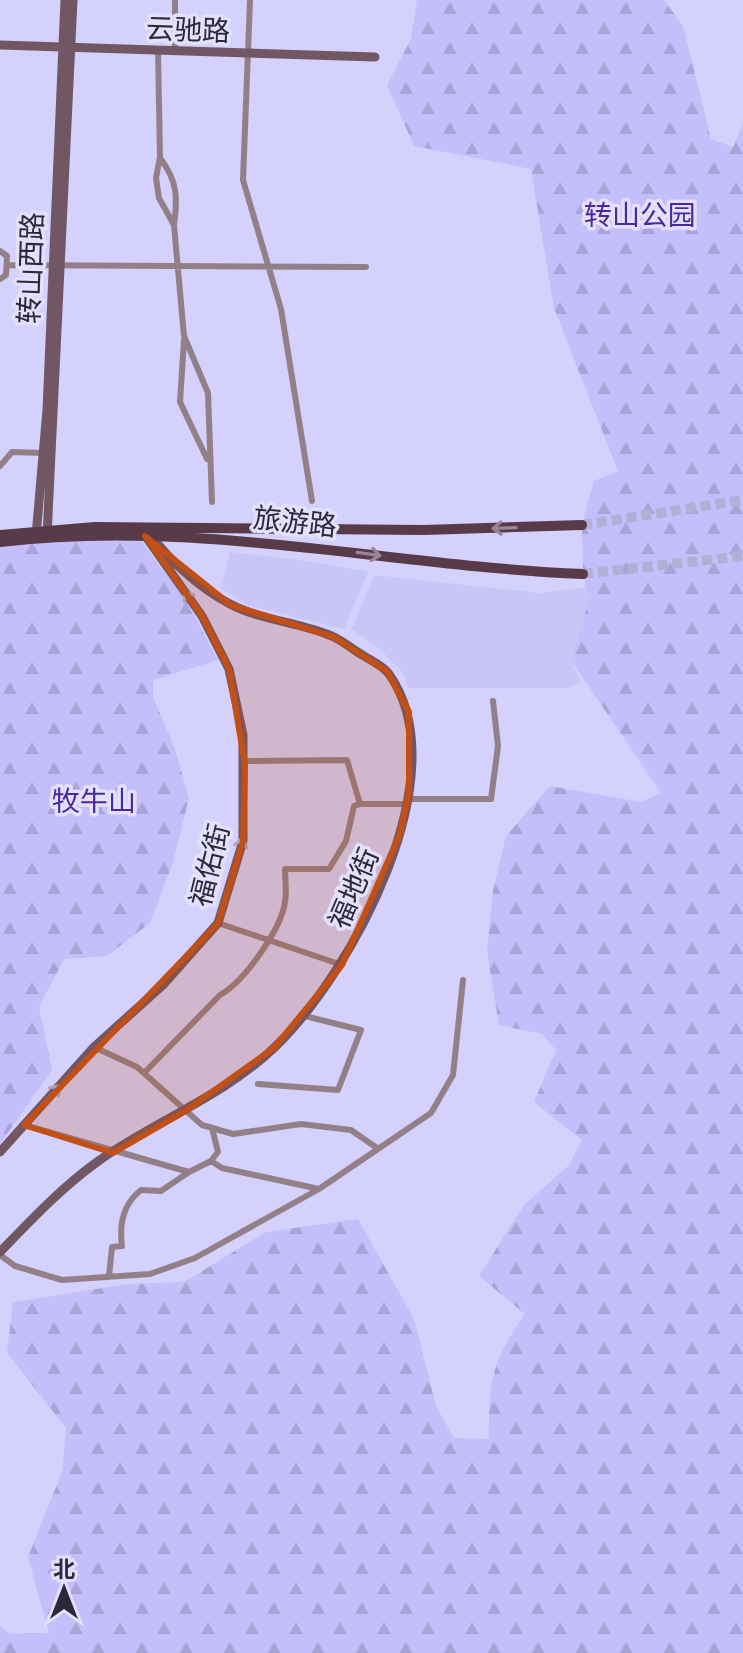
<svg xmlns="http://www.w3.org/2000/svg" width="743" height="1653" viewBox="0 0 743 1653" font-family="'Golos Text','Noto Sans SC',sans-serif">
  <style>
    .built { fill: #c9c5f6 }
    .forest { fill: url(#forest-firs) }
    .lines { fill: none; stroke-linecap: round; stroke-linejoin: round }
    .primary-tunnel { stroke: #b2afd5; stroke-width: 10; stroke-dasharray: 10 5; stroke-linecap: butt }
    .street { stroke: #937f88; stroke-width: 6 }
    .secondary { stroke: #715663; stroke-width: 9 }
    .primary { stroke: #593a49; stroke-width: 10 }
    .oneway { stroke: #978599 }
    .oneway2 { stroke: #afa2b6 }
    .marked { fill: #c24f15; fill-opacity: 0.2; stroke: #c24f15; stroke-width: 6; stroke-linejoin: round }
    .labels { text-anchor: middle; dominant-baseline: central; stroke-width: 7; stroke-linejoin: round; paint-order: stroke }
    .street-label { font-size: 28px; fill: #2b2939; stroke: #e2e0fa }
    .park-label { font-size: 28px; fill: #4b289f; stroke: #e2e0fa }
  </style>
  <defs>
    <pattern id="forest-firs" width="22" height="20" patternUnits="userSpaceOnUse" patternTransform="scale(2)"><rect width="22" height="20" fill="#c4befa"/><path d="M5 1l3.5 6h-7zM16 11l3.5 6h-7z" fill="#a9a3d7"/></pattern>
  </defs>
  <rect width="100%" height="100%" fill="#d4d1fc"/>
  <path class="built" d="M 230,552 L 316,562 L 368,572 L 344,629 L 247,605 L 221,588 Z
    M 374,575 L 540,593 L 586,587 L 589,600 L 571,660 L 580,681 L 569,688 L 408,688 L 403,673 L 381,650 L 352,629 Z"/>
  <path class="forest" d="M 417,0 L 664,0 L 683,26 L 711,139 L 733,147 L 743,123 L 743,1653 L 0,1653 L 0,1626 L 10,1634 L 49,1633 L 28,1557 L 62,1472 L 66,1428 L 7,1353 L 13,1302 L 128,1284 L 184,1282 L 266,1232 L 358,1219 L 414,1319 L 436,1406 L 454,1438 L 489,1439 C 489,1380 491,1363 525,1314 L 479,1276 L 524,1205 L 569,1165 L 582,1140 L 534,1102 L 556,1050 L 542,1034 L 499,1025 L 487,951 L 493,891 L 506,836 L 550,786 L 641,802 L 661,793 L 571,660 L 589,600 L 583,574 L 582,525 L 594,481 L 618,471 L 554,308 L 531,169 L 414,146 L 387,85 L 411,39 Z
    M 43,540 L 140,540 L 186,600 L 218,660 L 153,680 L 153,697 L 174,746 L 189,798 L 173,862 L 150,923 L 107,956 L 64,959 L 39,1007 L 52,1070 L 0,1144 L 0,546 Z"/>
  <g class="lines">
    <path class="primary-tunnel" d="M 582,525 L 743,500
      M 583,574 L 743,556"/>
    <path class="street" d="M 250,0 L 243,180 L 281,309 L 312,501
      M 158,50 L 160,157 L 156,178 L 159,198 L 174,225 L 184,336 L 208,393 L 212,502
      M 175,51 L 175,0
      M 160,158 C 177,180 178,197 174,225
      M 0,251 L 7,256 L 6,275 L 0,279
      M 7,265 L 366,267
      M 184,340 L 180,402 L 207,459
      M 0,466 L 12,452 L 43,453
      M 245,761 L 347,760 L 360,804 L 407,804
      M 408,799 L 491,799 L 498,746 L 493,701
      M 218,923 L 339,964
      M 94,1047 L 137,1067 L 202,1125 L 233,1134 L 301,1124 L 351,1130 L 377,1148
      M 144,1073 L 220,995 C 245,981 281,929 285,902 C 287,892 285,879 285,869 L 329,869 L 346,841 L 354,806 L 360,804
      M 258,1084 L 338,1090 L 361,1030 L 301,1015
      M 24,1125 L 189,1172 L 211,1161 L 222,1168 L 319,1189
      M 210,1162 L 218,1152 L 212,1128
      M 0,1255 L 15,1266 L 62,1280 L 150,1274 L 195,1258 L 319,1189 L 431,1113 L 453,1075 L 463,980
      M 109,1276 L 112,1247 L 122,1246 C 119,1224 123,1204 141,1190 L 161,1191 L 189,1172"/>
    <path class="secondary" d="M 0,45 L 375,57
      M 36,536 L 47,410 L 65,0
      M 47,536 L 73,0
      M 0,1152 L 94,1047 L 163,985 L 218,923 L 243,841 L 243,735 L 229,669 L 202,616 L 146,537
      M 0,1252 C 31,1220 61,1188 97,1162 C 154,1121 223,1097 275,1047 C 351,974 460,774 389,674 C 383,666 372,661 364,656 C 354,650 344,642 334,637 C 301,622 262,621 230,604 C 199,588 170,561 149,533"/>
    <path class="primary" d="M 0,535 L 95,527 L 424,530 L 582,525
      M 0,542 C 196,518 388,566 583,574"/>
  </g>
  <defs><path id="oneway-shaft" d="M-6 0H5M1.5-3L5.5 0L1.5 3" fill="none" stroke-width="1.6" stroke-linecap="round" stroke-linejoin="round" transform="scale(2)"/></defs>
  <g class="oneway">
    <use href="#oneway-shaft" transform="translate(504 528) rotate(178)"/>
    <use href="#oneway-shaft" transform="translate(369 554) rotate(8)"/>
  </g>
  <g class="oneway2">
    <use href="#oneway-shaft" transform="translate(191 601) rotate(-127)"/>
    <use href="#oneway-shaft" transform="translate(240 849) rotate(-76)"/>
    <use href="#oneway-shaft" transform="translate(52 1094) rotate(-48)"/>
  </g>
  <path class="marked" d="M 145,536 L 231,605 L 334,637 L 387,671 L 409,712 L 409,793 L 400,834 L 342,965 L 274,1048 L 184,1112 L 113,1153 L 24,1125 L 218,923 L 243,841 L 245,765 L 229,669 L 202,616 Z"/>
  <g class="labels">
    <g class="street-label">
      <text transform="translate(188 29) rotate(2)">云驰路</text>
      <text transform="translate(30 268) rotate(-88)">转山西路</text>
      <text transform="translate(295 521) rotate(6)">旅游路</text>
      <text transform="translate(209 865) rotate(-76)">福佑街</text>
      <text transform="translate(353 888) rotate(-67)">福地街</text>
    </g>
    <g class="park-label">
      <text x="640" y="214">转山公园</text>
      <text x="94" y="800">牧牛山</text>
    </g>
  </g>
  <g transform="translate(64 1589)" stroke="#e2e0fa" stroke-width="6" paint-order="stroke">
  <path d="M0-6L14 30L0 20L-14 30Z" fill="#2b2939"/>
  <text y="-12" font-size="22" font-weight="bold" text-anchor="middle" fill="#2b2939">北</text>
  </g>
</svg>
